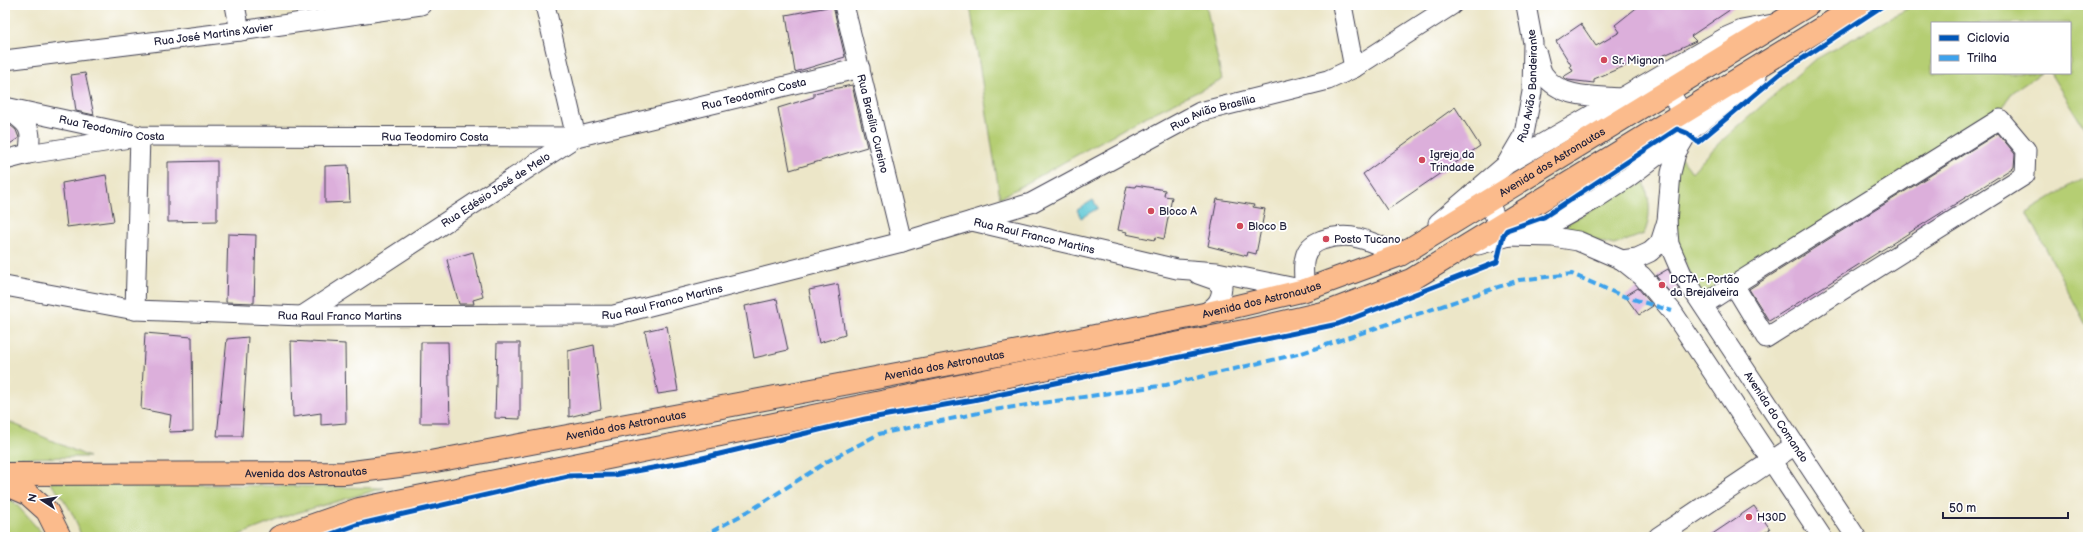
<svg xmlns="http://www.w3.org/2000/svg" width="2093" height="542" viewBox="0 0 2093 542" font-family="'Balsamiq Sans',sans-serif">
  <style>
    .green { fill: #b5ce73; stroke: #6c7857 }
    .water { fill: #5ac6d4; stroke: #3e7488 }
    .building { fill: #dcafdb }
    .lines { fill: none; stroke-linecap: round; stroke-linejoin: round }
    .minor-casing { stroke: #403f50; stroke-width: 21 }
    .major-casing { stroke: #403f50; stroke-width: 24 }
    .minor { stroke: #fff; stroke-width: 19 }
    .major { stroke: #fbbb8c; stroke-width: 22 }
    .quiet { stroke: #3ea2ec; stroke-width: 4; stroke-dasharray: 8 4; stroke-linecap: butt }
    .cycleway-casing { stroke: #fff; stroke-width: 8 }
    .cycleway { stroke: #0057b8; stroke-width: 5 }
    .poi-dot { fill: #d1495b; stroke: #fff; stroke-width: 1.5 }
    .labels { text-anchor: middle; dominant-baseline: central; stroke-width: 3.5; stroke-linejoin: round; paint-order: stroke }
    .street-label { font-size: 11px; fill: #22223b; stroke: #fff }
    .poi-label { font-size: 11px; fill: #22223b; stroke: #fff; text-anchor: start }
  </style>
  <rect width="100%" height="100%" fill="#fff"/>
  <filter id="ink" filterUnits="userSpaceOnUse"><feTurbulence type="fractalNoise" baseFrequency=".025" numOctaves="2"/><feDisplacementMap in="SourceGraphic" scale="8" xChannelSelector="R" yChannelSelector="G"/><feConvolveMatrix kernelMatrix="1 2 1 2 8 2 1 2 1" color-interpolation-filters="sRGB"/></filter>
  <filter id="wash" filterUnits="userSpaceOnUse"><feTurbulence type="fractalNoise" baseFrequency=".012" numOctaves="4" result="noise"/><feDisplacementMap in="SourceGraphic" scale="16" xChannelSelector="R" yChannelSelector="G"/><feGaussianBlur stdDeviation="0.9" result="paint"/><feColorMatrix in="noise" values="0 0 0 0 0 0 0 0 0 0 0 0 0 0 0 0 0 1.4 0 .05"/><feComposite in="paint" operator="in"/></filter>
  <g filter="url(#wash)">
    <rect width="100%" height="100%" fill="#ece6c8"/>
    <path class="green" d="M 970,5 L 1206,5 L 1222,80 L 1143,118 L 1000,198 Z
      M 1914,5 L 2088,5 L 2088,134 L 2050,73 L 2070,73 L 2070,23 L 1932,23 L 1932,73 L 2041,73 L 2013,92 L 1998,115 L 1703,302 L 1667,221 L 1679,155 L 1692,172 L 1718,144 L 1814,60 Z
      M 2088,175 L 2088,329 L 2027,212 Z
      M 1643,179 C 1650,199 1652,215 1644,234 L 1614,245 L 1555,231 Z
      M 5,420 L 89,457 L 5,458 Z
      M 49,482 L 384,488 L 293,514 L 234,537 L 81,537 C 76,515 64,498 49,482 Z
      M 5,496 L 14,502 L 42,533 L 42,537 L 5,537 Z"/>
    <path class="water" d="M 1093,200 L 1098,208 L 1081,218 L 1077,210 Z"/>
    <g id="blocks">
      <path class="building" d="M 1640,5 L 1737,5 L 1691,36 L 1696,41 L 1642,65 L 1639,60 L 1594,79 L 1594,83 L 1568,80 L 1563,77 L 1573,71 L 1570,66 L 1571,65 L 1556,41 L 1581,24 L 1596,46 L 1620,32 L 1615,25 Z
        M 833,6 L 845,57 L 795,72 L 786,15 Z
        M 85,73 L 94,115 L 76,111 L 71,75 Z
        M 852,85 L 867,147 L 790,170 L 778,108 L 814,97 L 814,93 Z
        M 1455,107 L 1480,146 L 1387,210 L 1363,174 Z
        M 5,121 L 16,130 L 19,138 L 5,147 Z
        M 1998,133 L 2015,154 L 2014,167 L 1769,321 L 1749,289 Z
        M 217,161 L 217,221 L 168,222 L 168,162 Z
        M 348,165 L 350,202 L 325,203 L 325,166 Z
        M 106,175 L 114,221 L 67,227 L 62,183 Z
        M 1136,185 L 1165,190 L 1164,196 L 1172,197 L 1164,239 L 1156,237 L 1155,240 L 1126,234 L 1127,232 L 1118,230 L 1127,186 L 1135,187 Z
        M 1217,199 L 1254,205 L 1253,207 L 1265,209 L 1256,254 L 1248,252 L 1247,256 L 1208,246 Z
        M 228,234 L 256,235 L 254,303 L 226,302 Z
        M 473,252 L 483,297 L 473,300 L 474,304 L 459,304 L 447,260 Z
        M 1668,269 L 1679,289 L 1671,294 L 1656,276 Z
        M 838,284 L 845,335 L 819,343 L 809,290 Z
        M 1638,288 L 1653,306 L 1639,315 L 1625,296 Z
        M 777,299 L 788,350 L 754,358 L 745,306 Z
        M 667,326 L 678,391 L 658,394 L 645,331 Z
        M 145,333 L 192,337 L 193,431 L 169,432 L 171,415 L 141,409 Z
        M 248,337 L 242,436 L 217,436 L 227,339 Z
        M 291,341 L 345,344 L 346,423 L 321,425 L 321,413 L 293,417 Z
        M 421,342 L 448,342 L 450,423 L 420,423 Z
        M 497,343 L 520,343 L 520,419 L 495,418 Z
        M 594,345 L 601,409 L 569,417 L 568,351 Z
        M 1754,506 L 1770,529 L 1758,537 L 1708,537 Z"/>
    </g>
  </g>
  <g filter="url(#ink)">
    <use href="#blocks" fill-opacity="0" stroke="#403f50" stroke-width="1"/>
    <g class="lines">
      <g class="minor-casing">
        <g id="minor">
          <path d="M 235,5 L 240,31"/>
          <path id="s1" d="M 844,5 L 902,242"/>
          <path d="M 1342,5 L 1354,68"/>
          <path d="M 1537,54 C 1539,60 1540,70 1544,75 C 1561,99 1596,96 1622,98"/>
          <path id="s2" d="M 5,60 L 240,31 L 421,5"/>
          <path d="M 1660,78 C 1672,93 1681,109 1686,128"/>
          <path id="s3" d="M 5,107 L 140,136 L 576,137 L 860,68"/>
          <path d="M 6,109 C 28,123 34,128 28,154"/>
          <path d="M 5,160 L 28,154 L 130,138"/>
          <path id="s4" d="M 1507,163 L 1524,134 L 1532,92 L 1533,43 L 1526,5"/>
          <path d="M 1483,188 L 1503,236 L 1553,237 L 1578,241 L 1622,260 L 1637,258 L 1650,252 L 1660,243 L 1667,221 L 1671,173 L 1676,153 L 1686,136"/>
          <path id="s5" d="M 972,221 L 1177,269 L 1217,272 L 1305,290 C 1304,279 1302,268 1305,257 C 1307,248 1314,243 1322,240 C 1353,230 1372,242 1400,255 L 1408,248"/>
          <path id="s6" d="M 1667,221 L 1669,244 L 1682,274 L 1856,537"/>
          <path d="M 1438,223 L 1507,164 L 1726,37 L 1742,30 L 1773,24"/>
          <path d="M 1478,245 L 1551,224 L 1594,200 L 1629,177 L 1687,133 L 1757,77"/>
          <path d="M 1622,260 L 1642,276 L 1672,311 L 1822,537"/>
          <path d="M 1198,274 L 1215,280 L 1222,287 C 1221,302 1216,306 1204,314"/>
          <path id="s7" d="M 5,286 L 135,310 L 302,316 L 614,315 L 902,242 L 1031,203 L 1200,112 L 1328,80 L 1354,68 L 1452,5"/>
          <path d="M 1703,305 L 1734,285 L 2000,119 L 2026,150 L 2025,175 L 1766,338 L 1734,285"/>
          <path d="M 135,310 L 140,136"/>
          <path id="s8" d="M 302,316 L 576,137 L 545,5"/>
          <path d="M 1658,537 L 1795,445"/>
        </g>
      </g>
      <g class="major-casing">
        <g id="major">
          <path id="s9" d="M 5,474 L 345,473 L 430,462 L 1040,347 L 1204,314 L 1305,290 L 1400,255 L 1808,5"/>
          <path d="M 5,484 L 28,494 L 47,511 L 60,537"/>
          <path d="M 279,537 L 359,509 L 1043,369 L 1249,330 L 1331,311 L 1411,280 L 1859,5"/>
        </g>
      </g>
      <use href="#minor" class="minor"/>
      <use href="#major" class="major"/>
      <path class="quiet" d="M 702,537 L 756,507 L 828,461 L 879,434 L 993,410 L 1166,385 L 1302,353 L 1519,280 L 1572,274 L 1620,295 L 1672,311"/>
      <g class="cycleway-casing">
        <path id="cycleway" d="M 323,537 L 356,525 L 568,476 L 614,475 L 686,462 L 865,419 L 973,400 L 1338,324 L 1497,262 L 1503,236 L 1507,230 L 1544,217 L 1677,129 L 1687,133 L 1698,142 L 1782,72 L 1884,5"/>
      </g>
      <use href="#cycleway" class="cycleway"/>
    </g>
  </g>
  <g class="poi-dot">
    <circle cx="1604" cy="60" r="4"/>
    <circle cx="1422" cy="160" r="4"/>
    <circle cx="1151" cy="211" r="4"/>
    <circle cx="1240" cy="226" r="4"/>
    <circle cx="1326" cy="239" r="4"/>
    <circle cx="1662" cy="285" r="4"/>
    <circle cx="1749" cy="517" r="4"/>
  </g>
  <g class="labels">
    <g class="street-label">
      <text stroke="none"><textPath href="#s2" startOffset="210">Rua José Martins Xavier</textPath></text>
      <text stroke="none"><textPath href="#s4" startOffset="82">Rua Avião Bandeirante</textPath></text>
      <text stroke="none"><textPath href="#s3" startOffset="757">Rua Teodomiro Costa</textPath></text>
      <text stroke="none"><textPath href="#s7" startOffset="1247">Rua Avião Brasília</textPath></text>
      <text stroke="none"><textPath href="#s1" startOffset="122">Rua Brasílio Cursino</textPath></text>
      <text stroke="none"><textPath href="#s3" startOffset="109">Rua Teodomiro Costa</textPath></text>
      <text stroke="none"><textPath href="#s3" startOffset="433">Rua Teodomiro Costa</textPath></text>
      <text stroke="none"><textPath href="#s9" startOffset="1597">Avenida dos Astronautas</textPath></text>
      <text stroke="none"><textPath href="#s8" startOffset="231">Rua Edésio José de Melo</textPath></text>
      <text stroke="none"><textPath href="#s5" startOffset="64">Rua Raul Franco Martins</textPath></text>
      <text stroke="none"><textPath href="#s9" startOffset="1273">Avenida dos Astronautas</textPath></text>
      <text stroke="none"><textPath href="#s7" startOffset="661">Rua Raul Franco Martins</textPath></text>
      <text stroke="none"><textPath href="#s7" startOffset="337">Rua Raul Franco Martins</textPath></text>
      <text stroke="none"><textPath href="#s9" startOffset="949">Avenida dos Astronautas</textPath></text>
      <text stroke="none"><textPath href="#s6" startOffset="227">Avenida do Comando</textPath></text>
      <text stroke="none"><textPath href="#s9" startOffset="625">Avenida dos Astronautas</textPath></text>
      <text stroke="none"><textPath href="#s9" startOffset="301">Avenida dos Astronautas</textPath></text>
    </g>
    <g class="poi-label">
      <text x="1612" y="60">Sr. Mignon</text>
      <text x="1430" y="154">Igreja da<tspan x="1430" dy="13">Trindade</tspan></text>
      <text x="1159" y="211">Bloco A</text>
      <text x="1248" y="226">Bloco B</text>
      <text x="1334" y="239">Posto Tucano</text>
      <text x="1670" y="279">DCTA - Portão<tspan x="1670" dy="13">da Brejalveira</tspan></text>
      <text x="1757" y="517">H30D</text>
    </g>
  </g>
  <rect width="2093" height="542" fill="none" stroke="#fff" stroke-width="20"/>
  <rect x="1931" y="22" width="140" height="52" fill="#ffffff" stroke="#a7a7b1"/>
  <rect x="1939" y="35" width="20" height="6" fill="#0057b8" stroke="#a7a7b1"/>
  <text x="1967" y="42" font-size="12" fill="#22223b">Ciclovia</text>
  <rect x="1939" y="55" width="20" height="6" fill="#3ea2ec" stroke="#a7a7b1"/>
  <text x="1967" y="62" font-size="12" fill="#22223b">Trilha</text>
  <g transform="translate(42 500) rotate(282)" stroke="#ffffff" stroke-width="3" paint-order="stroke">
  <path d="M0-3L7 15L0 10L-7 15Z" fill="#22223b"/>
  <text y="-6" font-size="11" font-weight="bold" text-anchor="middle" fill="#22223b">N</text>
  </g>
  <path d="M1943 512v6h125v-6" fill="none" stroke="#22223b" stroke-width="2"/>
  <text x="1949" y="512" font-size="12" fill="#22223b" stroke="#ffffff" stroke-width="3" paint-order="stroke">50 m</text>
</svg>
